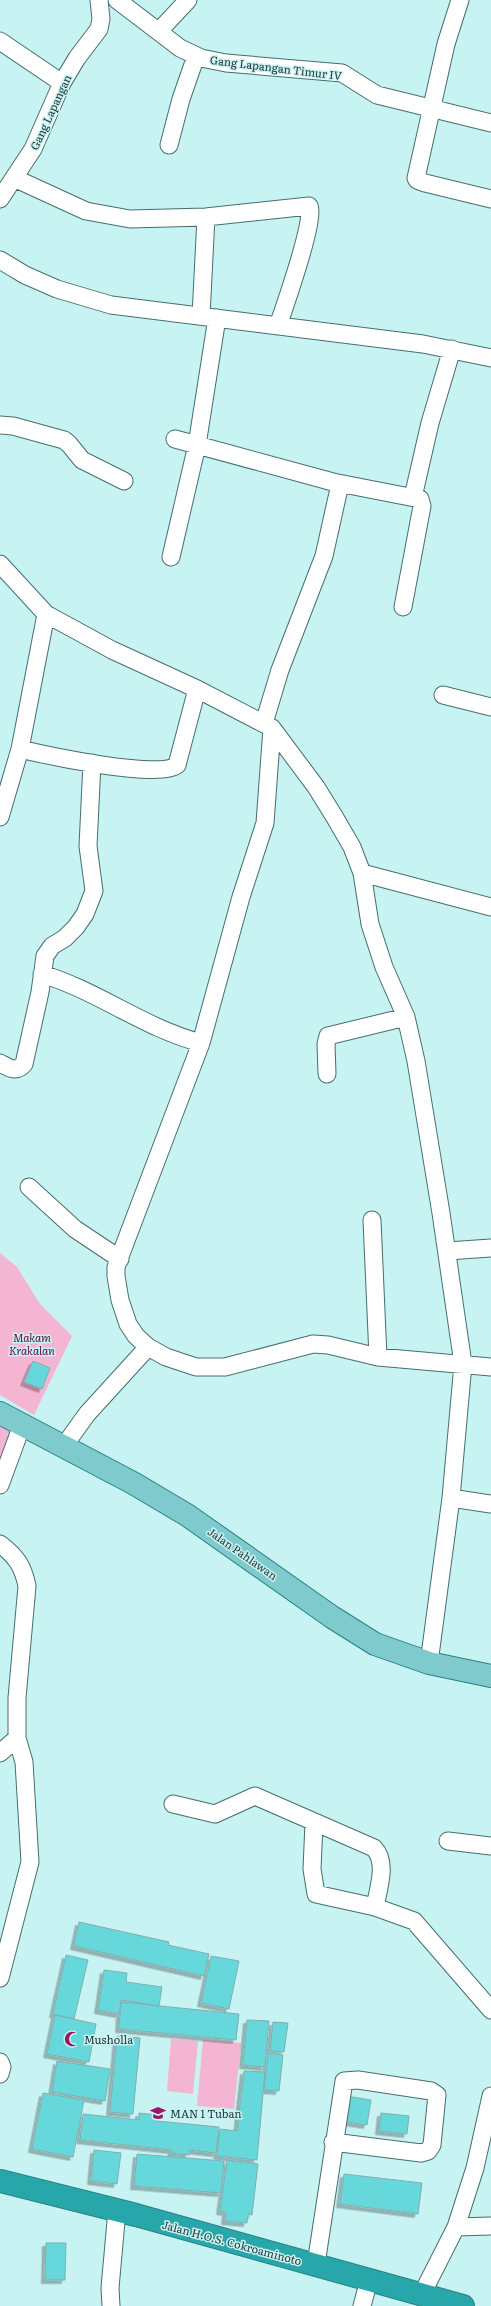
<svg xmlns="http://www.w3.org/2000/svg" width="491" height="2306" viewBox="0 0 491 2306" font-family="Literata,serif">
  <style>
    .green { fill: #f4b5d2 }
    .building { fill: #66d8db; stroke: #83adae; filter: url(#shadow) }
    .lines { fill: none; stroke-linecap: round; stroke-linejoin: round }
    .minor-casing { stroke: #466e6f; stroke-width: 19 }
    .major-casing { stroke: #288083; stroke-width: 24 }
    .highway-casing { stroke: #288083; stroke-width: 24 }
    .minor { stroke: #fff; stroke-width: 17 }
    .major { stroke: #7ecacd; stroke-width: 22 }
    .highway { stroke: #28a7ab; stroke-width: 22 }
    .labels { text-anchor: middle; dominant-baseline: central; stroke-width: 3; stroke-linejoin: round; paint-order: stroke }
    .street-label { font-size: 11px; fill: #273839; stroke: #c7f3f3 }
    .park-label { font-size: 11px; font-style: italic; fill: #630741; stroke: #c7f3f3 }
    .poi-label { font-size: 11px; fill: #273839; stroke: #c7f3f3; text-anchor: start }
  </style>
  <defs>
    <filter id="shadow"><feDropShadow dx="-3.5" dy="3.5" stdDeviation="0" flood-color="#0004"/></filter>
  </defs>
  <rect width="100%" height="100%" fill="#c7f3f3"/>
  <path class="green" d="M 0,1253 L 17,1267 L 40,1304 L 72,1336 L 34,1415 L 0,1395 Z
    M 0,1425 L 11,1430 L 0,1460 Z
    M 171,2039 L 198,2041 L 193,2094 L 167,2091 Z
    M 203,2040 L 241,2043 L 234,2109 L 197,2106 Z"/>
  <path class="building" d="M 33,1361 L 50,1368 L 42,1389 L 24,1382 Z
    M 79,1922 L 169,1942 L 168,1945 L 209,1954 L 204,1976 L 74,1946 Z
    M 66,1955 L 88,1960 L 74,2019 L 53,2014 Z
    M 211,1956 L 239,1961 L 229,2009 L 201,2003 Z
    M 104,1970 L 127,1973 L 126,1982 L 162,1987 L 159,2006 L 121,2000 L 119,2014 L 98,2010 Z
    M 121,2002 L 239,2014 L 236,2040 L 119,2029 Z
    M 55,2015 L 96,2024 L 89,2062 L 47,2054 Z
    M 247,2020 L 269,2021 L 265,2067 L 243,2065 Z
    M 273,2022 L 288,2023 L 284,2052 L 270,2051 Z
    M 117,2036 L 140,2038 L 133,2114 L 110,2112 Z
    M 268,2053 L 283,2055 L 279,2091 L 264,2090 Z
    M 57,2061 L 110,2069 L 105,2101 L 52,2092 Z
    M 244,2071 L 265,2072 L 257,2160 L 217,2156 L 220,2129 L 237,2131 Z
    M 43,2093 L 84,2100 L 73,2157 L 32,2149 Z
    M 346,2096 L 371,2100 L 367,2125 L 342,2121 Z
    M 139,2113 L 158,2115 L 157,2121 L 219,2127 L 216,2153 L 189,2150 L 189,2155 L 171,2153 L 172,2150 L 80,2140 L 83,2114 L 139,2120 Z
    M 381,2113 L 409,2116 L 407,2134 L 379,2131 Z
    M 94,2150 L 121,2153 L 117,2184 L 91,2181 Z
    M 137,2154 L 224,2161 L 221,2193 L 134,2186 Z
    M 227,2160 L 258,2164 L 252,2215 L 248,2214 L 247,2223 L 225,2221 L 226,2212 L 220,2211 Z
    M 344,2174 L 422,2183 L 418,2214 L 340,2204 Z
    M 46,2243 L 66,2243 L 65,2280 L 45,2280 Z"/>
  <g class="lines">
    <g class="minor-casing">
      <path id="minor" d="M 117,0 L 180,48 L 201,58 L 226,63 L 342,73 L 377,95 L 491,123
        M 460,0 L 446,44 L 416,178 L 417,180 L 425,183 L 491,199
        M 159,31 L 188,0
        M 0,41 L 62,83
        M 169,145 L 181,99 L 196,56
        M 14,178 L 86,211 L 130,219 L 206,217 L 309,206 C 316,218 284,308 278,326
        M 0,199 L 33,149 L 62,83 L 77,58 L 99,29 L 101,19 L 99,0
        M 0,260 L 25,275 L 57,289 L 111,305 L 423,344 L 491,358
        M 201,316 L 206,217
        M 0,425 L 13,426 L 64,440 L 69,444 L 82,460 L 124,481
        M 175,439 L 333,482 L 420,499 L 422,506 L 403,607
        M 413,497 L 430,423 L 452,349
        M 171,557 L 197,445 L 217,318
        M 0,564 L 46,614 L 112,650 L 197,689 L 272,728 L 265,823 L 241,897 L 201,1043 L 116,1267 L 116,1276 L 120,1300 L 128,1324 L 136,1336 L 148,1347 L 166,1357 L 196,1367 L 225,1367 L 313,1344 L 328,1345 L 378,1357 L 491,1367
        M 443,695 L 491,707
        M 264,723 L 280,670 L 324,556 L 340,484
        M 272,728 L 316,787 L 334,816 L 352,847 L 362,873 L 370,924 L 384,967 L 406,1017 L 416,1061 L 441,1213 L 463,1364 L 451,1498 L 429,1663
        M 20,749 C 45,755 160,780 177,765 L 197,689
        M 0,817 L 20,749 L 46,614
        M 362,873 L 491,907
        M 42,974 C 98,991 144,1028 201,1043
        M 0,1063 C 9,1068 16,1073 24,1064 L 40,992 L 45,956 L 52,946 L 65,938 L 76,927 L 85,914 L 94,891 L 88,846 L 92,763
        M 327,1074 L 326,1044 L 328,1036 L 406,1017
        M 29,1187 L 75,1229 L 120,1259
        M 372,1220 L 378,1357
        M 447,1251 L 491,1248
        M 64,1446 L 87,1414 L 148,1347
        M 0,1485 L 22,1425
        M 451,1498 L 491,1504
        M 0,1544 C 16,1556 23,1566 27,1586 L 17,1698 L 17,1738 L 0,1753
        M 173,1804 L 215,1814 L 255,1796 L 374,1848 C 388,1863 378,1889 375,1907 L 414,1921 L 491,2010
        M 314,1823 L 312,1869 L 316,1894 L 375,1907
        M 448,1841 L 491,1846
        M 0,1978 L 30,1862 L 24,1762 L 17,1738
        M 0,2062 L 2,2067 L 0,2074
        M 456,2227 L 491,2226
        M 316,2264 L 344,2081 L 358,2080 L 431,2091 L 437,2095 L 432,2145 L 428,2151 L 421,2153 L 333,2142
        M 422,2294 L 456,2227 L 475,2168 L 491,2096
        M 111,2306 L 110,2288 L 117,2210
        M 362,2306 L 369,2280"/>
    </g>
    <g class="major-casing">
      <path id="major" d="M 0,1413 L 133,1483 L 187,1515 L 332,1617 L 375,1644 L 429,1663 L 491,1676"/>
    </g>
    <g class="highway-casing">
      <path id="highway" d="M 0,2181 L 136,2215 L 463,2306"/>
    </g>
    <use href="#minor" class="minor"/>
    <use href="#major" class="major"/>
    <use href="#highway" class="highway"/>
  </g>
  <defs>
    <g id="mosque-bare" transform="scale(1.2)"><path d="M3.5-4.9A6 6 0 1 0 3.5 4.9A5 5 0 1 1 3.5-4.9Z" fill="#9b1669" stroke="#c7f3f3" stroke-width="2.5" paint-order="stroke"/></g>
    <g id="school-bare" transform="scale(1.2)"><path d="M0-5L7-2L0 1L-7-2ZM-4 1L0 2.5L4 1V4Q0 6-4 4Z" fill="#9b1669" stroke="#c7f3f3" stroke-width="2.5" paint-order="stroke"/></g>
  </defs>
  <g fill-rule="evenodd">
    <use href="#mosque-bare" x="72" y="2039"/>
    <use href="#school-bare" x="158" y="2113"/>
  </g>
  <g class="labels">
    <g class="street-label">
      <text transform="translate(276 67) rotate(7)">Gang Lapangan Timur IV</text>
      <text transform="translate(50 112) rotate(-65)">Gang Lapangan</text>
      <text transform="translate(243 1553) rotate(35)">Jalan Pahlawan</text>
      <text transform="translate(232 2242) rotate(15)">Jalan H.O.S. Cokroaminoto</text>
    </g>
    <g class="park-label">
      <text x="32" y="1337">Makam<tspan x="32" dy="13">Krakalan</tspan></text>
    </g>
    <g class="poi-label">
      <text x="84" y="2039">Musholla</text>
      <text x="170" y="2113">MAN 1 Tuban</text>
    </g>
  </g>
</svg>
